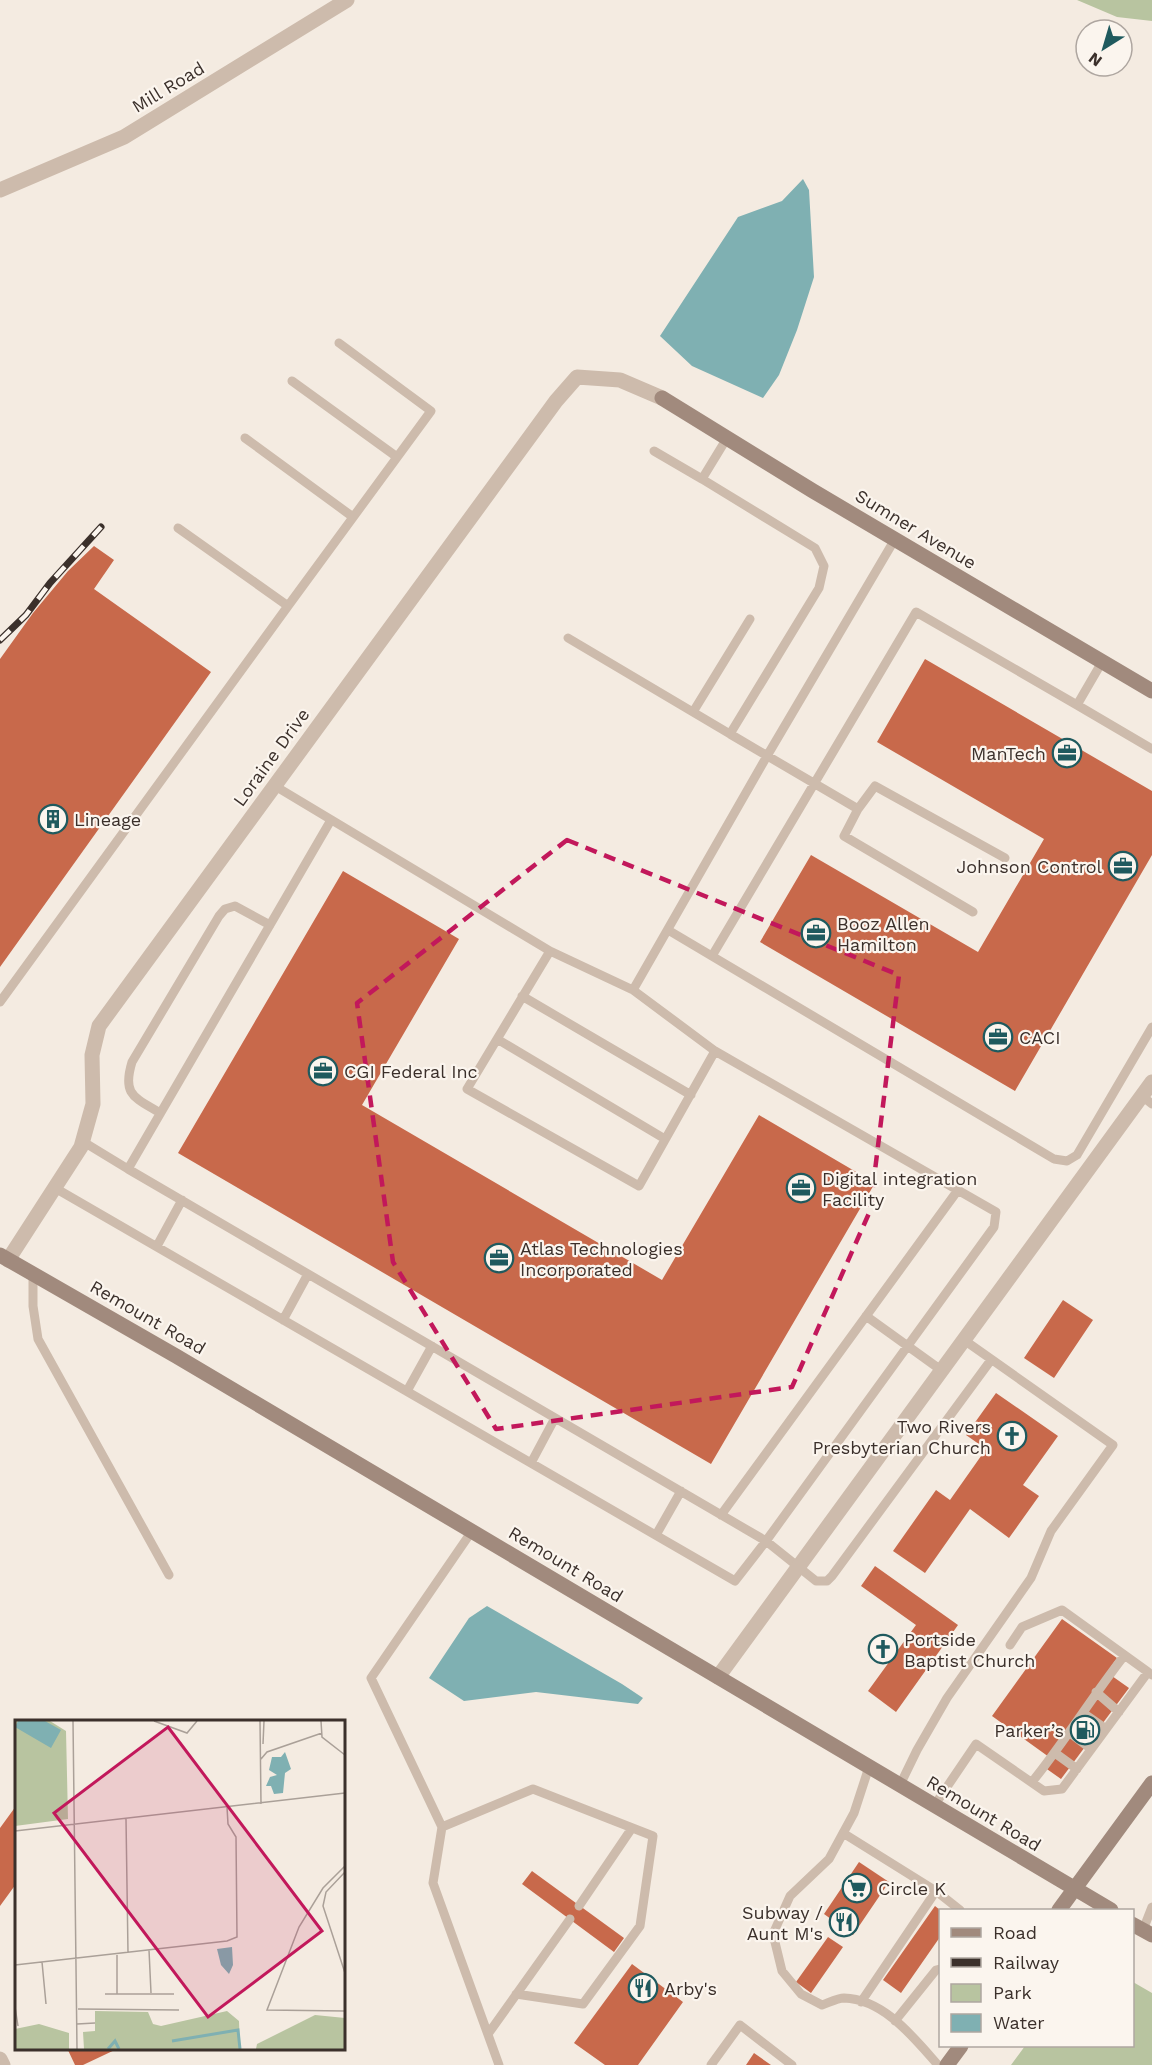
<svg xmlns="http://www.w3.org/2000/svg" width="1152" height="2065" viewBox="0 0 1152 2065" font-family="'Work Sans',sans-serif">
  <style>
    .green { fill: #b8c4a0 }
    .water { fill: #7fb0b2 }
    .building { fill: #c8694b }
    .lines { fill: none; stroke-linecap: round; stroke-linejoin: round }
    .lane { stroke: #cdbbac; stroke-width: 9 }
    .street { stroke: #cdbbac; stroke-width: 15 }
    .secondary { stroke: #a18a7d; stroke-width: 15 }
    .rail-casing { stroke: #3b302b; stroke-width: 7 }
    .rail { stroke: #fbf5ee; stroke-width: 4.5; stroke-dasharray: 14; stroke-linecap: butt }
    .marked { fill: none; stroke: #c2185b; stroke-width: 4.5; stroke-dasharray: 12 8; stroke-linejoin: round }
    .labels { text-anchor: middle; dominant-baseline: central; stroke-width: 4.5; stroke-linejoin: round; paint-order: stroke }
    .street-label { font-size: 18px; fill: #3b302b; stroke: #fbf5ee }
    .poi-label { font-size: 18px; fill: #3b302b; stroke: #fbf5ee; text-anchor: start }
    .inset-river { fill: none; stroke: #7fb0b2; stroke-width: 3 }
    .inset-road { fill: none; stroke: #aaa098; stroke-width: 1.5 }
    .view { fill: #c2185b; fill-opacity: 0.15; stroke: #c2185b; stroke-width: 3 }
    .inset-edge { fill: none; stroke: #3b302b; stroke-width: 3 }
  </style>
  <rect width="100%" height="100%" fill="#f4ebe1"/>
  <path class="green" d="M 1077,0 L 1152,0 L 1152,21 L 1117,17 Z
    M 1133,1982 L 1152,1993 L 1152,2065 L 1011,2065 L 1025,2046 L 1132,2046 Z"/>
  <path class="water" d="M 803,179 L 809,190 L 814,277 L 797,330 L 779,375 L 763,398 L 692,366 L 660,336 L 738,217 L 782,201 Z
    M 487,1606 L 622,1684 L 643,1698 L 638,1704 L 536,1692 L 464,1701 L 429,1678 L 469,1618 Z"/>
  <path class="building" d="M 94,546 L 114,560 L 94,589 L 211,672 L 0,967 L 0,659 L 33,613 L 68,571 Z
    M 925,659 L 1152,791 L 1152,855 L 1015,1091 L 760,942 L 811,855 L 978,952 L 1044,839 L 877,742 Z
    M 343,871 L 459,939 L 362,1105 L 662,1280 L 759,1115 L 875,1183 L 711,1464 L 178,1153 Z
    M 1063,1300 L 1093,1320 L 1054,1378 L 1024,1358 Z
    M 996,1393 L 1058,1436 L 1023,1485 L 1039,1496 L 1009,1538 L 970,1509 L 925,1573 L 893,1551 L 936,1490 L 950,1500 L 986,1449 L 966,1435 Z
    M 875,1566 L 958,1625 L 896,1712 L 868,1691 L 916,1625 L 861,1586 Z
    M 1062,1619 L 1117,1658 L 1049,1757 L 992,1716 Z
    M 1112,1676 L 1129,1688 L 1061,1779 L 1044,1767 Z
    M 16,1806 L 16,1884 L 0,1906 L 0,1828 Z
    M 859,1862 L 889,1882 L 853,1935 L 824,1914 Z
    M 532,1871 L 624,1938 L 614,1952 L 522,1884 Z
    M 935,1906 L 940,1910 L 940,1937 L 901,1993 L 883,1980 Z
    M 828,1937 L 843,1947 L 811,1993 L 796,1982 Z
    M 632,1964 L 683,2002 L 638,2065 L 605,2065 L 574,2043 Z
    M 67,2048 L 119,2048 L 83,2065 L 75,2065 Z
    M 754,2053 L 771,2065 L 746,2065 Z"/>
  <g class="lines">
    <path class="lane" d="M 292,381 L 397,457
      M 245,438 L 353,517
      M 654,451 L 702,479 L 727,438
      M 702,479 L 815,548 L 824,566 L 819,588 L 730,734 L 858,809 L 844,836 L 973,912
      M 288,606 L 431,411 L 339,343
      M 568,638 L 730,734
      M 1102,662 L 1077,705 L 1152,749
      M 693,712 L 750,619
      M 275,786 L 550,951
      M 858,809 L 875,786 L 1005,858
      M 668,930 L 1054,1159 L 1067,1161 L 1077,1155 L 1152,1027
      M 712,956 L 916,612 L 1077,705
      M 633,990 L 715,1051 L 639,1186 L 467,1089 L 550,951 L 633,990 L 767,756 L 895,539
      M 522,996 L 691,1095
      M 0,1002 L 288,606 L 178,528
      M 497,1039 L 665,1139
      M 1142,1096 L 1152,1104
      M 160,1113 C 134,1097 122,1095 132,1062 L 219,916 L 225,909 L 235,906 L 270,925
      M 82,1141 L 128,1169 L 331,820
      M 128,1169 L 766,1541 L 816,1581 L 827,1581 L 832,1576 L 991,1360
      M 55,1188 L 735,1581 L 766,1541 L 994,1227 L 996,1212 L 715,1051
      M 157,1246 L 182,1200
      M 33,1274 L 33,1306 L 38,1339 L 169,1575
      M 866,1316 L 941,1370
      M 283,1320 L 308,1274
      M 407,1391 L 432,1346
      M 531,1463 L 555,1418
      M 721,1515 L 958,1190
      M 472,1531 L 371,1678 L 442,1827 L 433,1883 L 499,2065
      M 656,1535 L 681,1491
      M 1010,1645 L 1022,1627 L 1062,1610 L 1148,1672
      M 1096,1692 L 1119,1712
      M 1083,1713 L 1106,1729
      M 1070,1733 L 1091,1749
      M 1055,1753 L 1077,1769
      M 869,1767 L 854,1813 L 829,1859 L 790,1896 L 773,1934 L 782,1971 L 801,1994 L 822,2005 C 828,2003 838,1998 844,1998 C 884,1999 914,2038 938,2065
      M 1032,1782 C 1065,1741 1092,1697 1124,1656
      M 900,1785 L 917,1750 L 947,1698 L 1031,1578 L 1051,1531 L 1113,1445 L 964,1340
      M 934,1806 L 976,1744 L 1044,1791 L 1062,1789 L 1148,1672 L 1152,1675
      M 442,1827 L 533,1789 L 653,1836 L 640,1926 L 583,2004 L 516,1994
      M 843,1833 L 936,1891 L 861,2002
      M 936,1891 L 960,1910
      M 579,1906 L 632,1828
      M 1143,1930 L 1152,1907
      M 895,2021 L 936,1970 L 940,1969
      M 488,2034 L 570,1919
      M 711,2065 L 740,2025 L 792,2065"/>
    <path class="street" d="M 0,190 L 124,137 L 347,0
      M 8,1260 L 81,1147 L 93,1104 L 92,1055 L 99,1026 L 556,401 L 577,377 L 620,380 L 662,398
      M 718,1677 L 1152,1082
      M 0,2059 L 3,2065"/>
    <path class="secondary" d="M 662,398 L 813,491 L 1152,691
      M 0,1255 L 176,1356 L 1111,1910
      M 1059,1910 L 1152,1783
      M 1132,1924 L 1152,1935
      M 947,2065 L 961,2046"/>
    <g class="rail-casing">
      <path id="rail" d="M 0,640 L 26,615 L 50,583 L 101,527"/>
    </g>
    <use href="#rail" class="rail"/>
  </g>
  <path class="marked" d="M 567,840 L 899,975 L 870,1211 L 792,1387 L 496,1429 L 393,1262 L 357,1003 Z"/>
  <defs>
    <g id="office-ring" transform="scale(1.5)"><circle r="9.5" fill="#fbf5ee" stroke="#1f5a5e" stroke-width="1.5"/><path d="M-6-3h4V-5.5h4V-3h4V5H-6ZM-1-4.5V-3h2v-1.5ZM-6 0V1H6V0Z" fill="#1f5a5e"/></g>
    <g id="building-ring" transform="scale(1.5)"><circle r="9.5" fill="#fbf5ee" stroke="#1f5a5e" stroke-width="1.5"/><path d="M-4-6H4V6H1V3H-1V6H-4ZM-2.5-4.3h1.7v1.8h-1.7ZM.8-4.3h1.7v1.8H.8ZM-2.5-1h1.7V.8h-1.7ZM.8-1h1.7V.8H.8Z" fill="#1f5a5e"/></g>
    <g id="church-ring" transform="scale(1.5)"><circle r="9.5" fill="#fbf5ee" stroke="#1f5a5e" stroke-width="1.5"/><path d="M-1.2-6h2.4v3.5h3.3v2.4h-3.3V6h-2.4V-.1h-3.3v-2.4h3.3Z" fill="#1f5a5e"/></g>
    <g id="fuel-ring" transform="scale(1.5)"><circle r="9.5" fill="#fbf5ee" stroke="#1f5a5e" stroke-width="1.5"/><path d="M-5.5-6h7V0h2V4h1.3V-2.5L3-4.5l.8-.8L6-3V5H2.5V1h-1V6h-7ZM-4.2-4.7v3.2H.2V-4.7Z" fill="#1f5a5e"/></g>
    <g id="supermarket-ring" transform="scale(1.5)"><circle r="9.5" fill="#fbf5ee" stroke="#1f5a5e" stroke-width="1.5"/><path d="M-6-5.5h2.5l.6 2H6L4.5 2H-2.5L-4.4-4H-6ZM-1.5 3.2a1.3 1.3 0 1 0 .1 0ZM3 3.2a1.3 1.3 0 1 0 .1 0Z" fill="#1f5a5e"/></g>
    <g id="restaurant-ring" transform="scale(1.5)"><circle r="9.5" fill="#fbf5ee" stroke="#1f5a5e" stroke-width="1.5"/><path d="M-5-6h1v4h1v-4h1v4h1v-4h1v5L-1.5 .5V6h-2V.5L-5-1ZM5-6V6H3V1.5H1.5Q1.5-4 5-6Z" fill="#1f5a5e"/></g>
  </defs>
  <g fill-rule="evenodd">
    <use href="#office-ring" x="1067" y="753"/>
    <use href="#building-ring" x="53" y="819"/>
    <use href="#office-ring" x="1123" y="866"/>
    <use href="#office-ring" x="816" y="933"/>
    <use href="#office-ring" x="998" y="1037"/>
    <use href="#office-ring" x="323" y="1071"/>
    <use href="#office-ring" x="801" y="1188"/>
    <use href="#office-ring" x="499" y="1258"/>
    <use href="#church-ring" x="1012" y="1436"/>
    <use href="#church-ring" x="883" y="1649"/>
    <use href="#fuel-ring" x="1085" y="1730"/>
    <use href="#supermarket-ring" x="857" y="1888"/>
    <use href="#restaurant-ring" x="844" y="1922"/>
    <use href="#restaurant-ring" x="643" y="1988"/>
  </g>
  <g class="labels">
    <g class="street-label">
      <text transform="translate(168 87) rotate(-31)">Mill Road</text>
      <text transform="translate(916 529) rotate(31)">Sumner Avenue</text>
      <text transform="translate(271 757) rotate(-54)">Loraine Drive</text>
      <text transform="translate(148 1317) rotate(30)">Remount Road</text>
      <text transform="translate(566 1564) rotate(31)">Remount Road</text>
      <text transform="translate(984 1813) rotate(31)">Remount Road</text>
    </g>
    <g class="poi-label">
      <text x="1046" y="753" text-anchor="end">ManTech</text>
      <text x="74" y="819">Lineage</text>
      <text x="1102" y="866" text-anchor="end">Johnson Control</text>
      <text x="837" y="923">Booz Allen<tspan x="837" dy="21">Hamilton</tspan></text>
      <text x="1019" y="1037">CACI</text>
      <text x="344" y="1071">CGI Federal Inc</text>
      <text x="822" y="1178">Digital integration<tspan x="822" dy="21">Facility</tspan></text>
      <text x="520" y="1248">Atlas Technologies<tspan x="520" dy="21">Incorporated</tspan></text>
      <text x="991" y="1426" text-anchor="end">Two Rivers<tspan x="991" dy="21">Presbyterian Church</tspan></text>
      <text x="904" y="1639">Portside<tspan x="904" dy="21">Baptist Church</tspan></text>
      <text x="1064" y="1730" text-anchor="end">Parker’s</text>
      <text x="878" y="1888">Circle K</text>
      <text x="823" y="1912" text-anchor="end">Subway /<tspan x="823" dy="21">Aunt M's</tspan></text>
      <text x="664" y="1988">Arby's</text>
    </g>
  </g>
  <g transform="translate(15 1720)">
    <rect width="330" height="330" fill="#f4ebe1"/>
    <path d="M 0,1 L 35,1 L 51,11 L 53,99 L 0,106 ZM 80,291 L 133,292 L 138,304 L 146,306 L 212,291 L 224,301 L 225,329 L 69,329 L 68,312 L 80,311 ZM 300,295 L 330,298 L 330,329 L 241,329 L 242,324 ZM 24,304 L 54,313 L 54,329 L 0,329 L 0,309 Z" fill="#b8c4a0"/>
    <path d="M 3,1 L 30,1 L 46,10 L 36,28 L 0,7 ZM 270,32 L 276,49 L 270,53 L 268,73 L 259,74 L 256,66 L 251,66 L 255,57 L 262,55 L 254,50 L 257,37 L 266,37 ZM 217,227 L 218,245 L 214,254 L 206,245 L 202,229 Z" fill="#7fb0b2"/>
    <path class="inset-river" d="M 157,321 L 223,310 L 225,329M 93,329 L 100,321 L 104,329"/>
    <path class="inset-road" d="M 58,1 L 62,329M 139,1 L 172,13 L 182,1M 245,1 L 246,84M 306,1 L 307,17 L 330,35M 248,24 L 249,1M 246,39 L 252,32 L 307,13M 111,99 L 113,233M 0,111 L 330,73M 330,146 L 308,168 L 284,207 L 252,290 L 330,291M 330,152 L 311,172 L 308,186 L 330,253M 134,230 L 136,273M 27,242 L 31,284M 0,245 L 212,221 L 222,217 L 221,117 L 213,104 L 212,87M 90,274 L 159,274M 102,274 L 102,235M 0,287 L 3,306M 63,289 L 164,290M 62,304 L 80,303"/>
    <path class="view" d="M 153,7 L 307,211 L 193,297 L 39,93 Z"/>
    <rect width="330" height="330" class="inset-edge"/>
  </g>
  <rect x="939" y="1909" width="195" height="138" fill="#fbf5ee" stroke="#aea6a0" stroke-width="1.5"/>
  <rect x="951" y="1928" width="30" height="9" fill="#a18a7d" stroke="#aea6a0" stroke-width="1.5"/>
  <text x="993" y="1939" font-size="18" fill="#3b302b">Road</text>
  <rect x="951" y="1958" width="30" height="9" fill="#3b302b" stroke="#aea6a0" stroke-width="1.5"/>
  <text x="993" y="1969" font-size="18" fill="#3b302b">Railway</text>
  <rect x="951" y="1984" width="30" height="18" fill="#b8c4a0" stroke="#aea6a0" stroke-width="1.5"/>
  <text x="993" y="1999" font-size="18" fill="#3b302b">Park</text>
  <rect x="951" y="2014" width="30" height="18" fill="#7fb0b2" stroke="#aea6a0" stroke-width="1.5"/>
  <text x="993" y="2029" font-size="18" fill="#3b302b">Water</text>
  <g transform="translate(1104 48) rotate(217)"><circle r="28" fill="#fbf5ee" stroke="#aea6a0" stroke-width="1.5"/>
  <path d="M0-4.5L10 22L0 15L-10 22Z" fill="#1f5a5e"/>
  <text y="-9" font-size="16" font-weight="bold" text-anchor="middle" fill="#3b302b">N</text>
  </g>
</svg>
